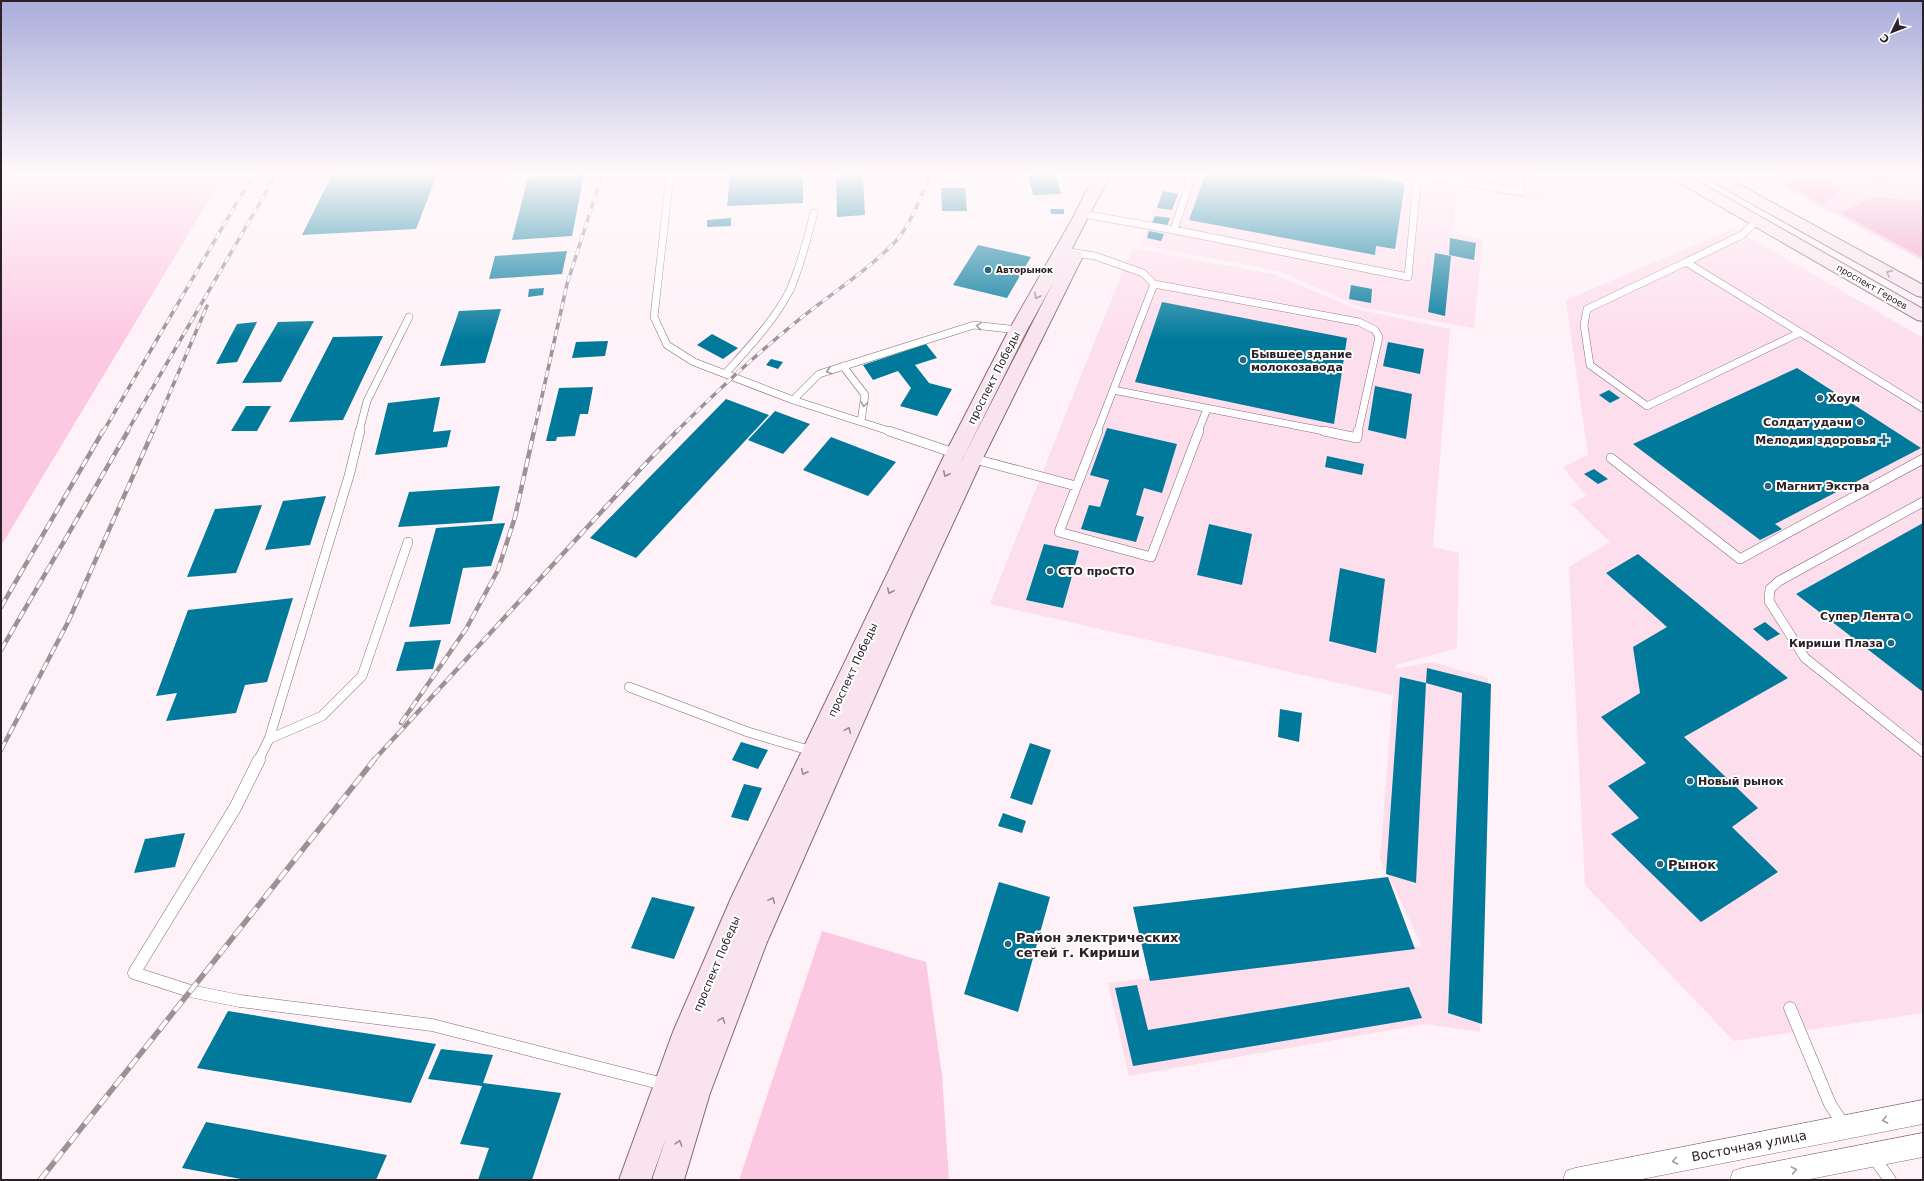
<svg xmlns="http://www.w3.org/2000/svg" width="1924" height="1181" viewBox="0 0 1924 1181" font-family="'DejaVu Sans',sans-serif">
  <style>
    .built { fill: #fddeed }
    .green { fill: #fcc9e2 }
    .water { fill: #eea1c8 }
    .building { fill: #00799b }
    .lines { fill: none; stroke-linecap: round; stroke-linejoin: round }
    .service-far2-casing { stroke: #846976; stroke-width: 8 }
    .service-far1-casing { stroke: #846976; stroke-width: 10 }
    .service-casing { stroke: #846976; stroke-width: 13 }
    .minor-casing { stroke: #846976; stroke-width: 1 }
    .secondary-casing { stroke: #846976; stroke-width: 2 }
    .service-far2 { stroke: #fff; stroke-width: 7 }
    .service-far1 { stroke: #fff; stroke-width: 9 }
    .service { stroke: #fff; stroke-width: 12 }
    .minor { fill: #fff; fill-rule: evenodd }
    .secondary { fill: #f8e3ee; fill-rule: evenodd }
    .rail-far2-casing { stroke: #9d9197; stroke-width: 3.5 }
    .rail-far1-casing { stroke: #9d9197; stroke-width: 4.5 }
    .rail-casing { stroke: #9d9197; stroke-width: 5.5 }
    .rail-far2 { stroke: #fff; stroke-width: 2.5; stroke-dasharray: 7; stroke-linecap: butt }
    .rail-far1 { stroke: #fff; stroke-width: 3; stroke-dasharray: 9; stroke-linecap: butt }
    .rail { stroke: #fff; stroke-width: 4; stroke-dasharray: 12; stroke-linecap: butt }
    .oneway { stroke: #9c8c94 }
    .oneway2 { stroke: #a09b9d }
    .poi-dot { fill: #28647b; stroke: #fff; stroke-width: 1.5 }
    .labels { text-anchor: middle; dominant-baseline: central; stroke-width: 4; stroke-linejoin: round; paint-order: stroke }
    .far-poi-label { font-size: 9px; font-weight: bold; fill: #2c2126; stroke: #fff; text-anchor: start }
    .far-street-label { font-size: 9px; fill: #2c2126; stroke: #fff }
    .poi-label { font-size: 11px; font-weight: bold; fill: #2c2126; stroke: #fff; text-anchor: start }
    .street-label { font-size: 11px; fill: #2c2126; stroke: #fff }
    .near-poi-label { font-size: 13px; font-weight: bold; fill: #2c2126; stroke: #fff; text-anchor: start }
    .near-street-label { font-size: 13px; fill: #2c2126; stroke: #fff }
  </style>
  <rect width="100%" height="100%" fill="#fef1f7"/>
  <path class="built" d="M 1168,175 L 1542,175 L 1542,202 L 1457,186 L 1452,233 L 1483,239 L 1474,328 L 1360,307 L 1279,271 L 1141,245 Z
    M 1734,228 L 1923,338 L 1923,1013 L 1734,1041 L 1585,885 L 1569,567 L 1610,542 L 1571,504 L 1586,496 L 1563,467 L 1588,455 L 1566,300 Z
    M 1132,248 L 1274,274 L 1356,309 L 1450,329 L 1433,547 L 1459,553 L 1457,648 L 1396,665 L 1395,669 L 1432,662 L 1488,678 L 1480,1032 L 1426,1024 L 1129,1076 L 1108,983 L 1422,946 L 1380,859 L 1394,679 L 1392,695 L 990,604 Z"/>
  <path class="green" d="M 1,175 L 224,175 L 1,546 Z
    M 1761,175 L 1808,175 L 1782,184 L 1841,190 L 1828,184 L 1845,175 L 1883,185 L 1888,175 L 1886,175 L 1923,175 L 1923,201 L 1873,197 L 1840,213 L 1923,258 L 1923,261 Z
    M 822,931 L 926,962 L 942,1075 L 949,1180 L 739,1180 Z"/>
  <path class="water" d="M 1808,175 L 1845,175 L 1829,184 L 1841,190 L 1823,205 L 1782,184 Z
    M 1847,175 L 1888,175 L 1883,185 Z
    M 1873,197 L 1923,201 L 1923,258 L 1840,213 Z"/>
  <path class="building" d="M 332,175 L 437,175 L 416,229 L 302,235 Z
    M 584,175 L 572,236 L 512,240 L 528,178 Z
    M 730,175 L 803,175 L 803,203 L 727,206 Z
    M 836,175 L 863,175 L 865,215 L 837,217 Z
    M 1028,175 L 1056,175 L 1061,194 L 1033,195 Z
    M 1205,175 L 1359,175 L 1405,183 L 1395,249 L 1376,246 L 1375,255 L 1189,220 Z
    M 941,188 L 965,188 L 967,211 L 942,211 Z
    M 1163,191 L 1178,194 L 1172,210 L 1157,208 Z
    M 1050,209 L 1064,209 L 1064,214 L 1051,214 Z
    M 1155,216 L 1170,218 L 1167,226 L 1152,223 Z
    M 731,218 L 731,226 L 707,227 L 707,220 Z
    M 1149,231 L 1164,234 L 1161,241 L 1147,238 Z
    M 1450,238 L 1476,243 L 1474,260 L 1449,255 Z
    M 978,245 L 1031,257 L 1007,298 L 953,285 Z
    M 567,251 L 562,274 L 489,279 L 495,256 Z
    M 1435,253 L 1451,256 L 1445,316 L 1428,312 Z
    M 1351,285 L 1372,289 L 1371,303 L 1349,299 Z
    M 544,288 L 543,295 L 528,297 L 529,289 Z
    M 1162,302 L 1347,338 L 1334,424 L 1135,382 Z
    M 501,309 L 485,363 L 440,366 L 459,311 Z
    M 314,321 L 281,382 L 242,383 L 278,322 Z
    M 257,322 L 237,362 L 216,364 L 237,324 Z
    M 712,334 L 738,348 L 723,359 L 697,345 Z
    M 383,336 L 343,420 L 289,422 L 333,337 Z
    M 608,341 L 605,356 L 572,358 L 576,342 Z
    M 1388,342 L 1424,349 L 1420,374 L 1383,366 Z
    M 926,344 L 937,358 L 915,365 L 929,383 L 952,389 L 937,416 L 900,406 L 911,388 L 898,371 L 873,380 L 863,365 Z
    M 771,359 L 783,362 L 778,369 L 766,365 Z
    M 1797,368 L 1921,448 L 1775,524 L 1782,529 L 1760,540 L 1633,444 Z
    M 1375,386 L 1412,394 L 1406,439 L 1368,430 Z
    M 593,387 L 588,414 L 580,414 L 575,436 L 557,437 L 556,441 L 546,441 L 559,388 Z
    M 1609,390 L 1620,398 L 1610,403 L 1599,395 Z
    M 440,397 L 433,432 L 451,430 L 447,447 L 375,455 L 388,403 Z
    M 726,399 L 769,415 L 636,558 L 590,538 Z
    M 246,406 L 271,406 L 257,431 L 231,431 Z
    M 775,411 L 810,424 L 783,454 L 748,440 Z
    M 1107,428 L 1177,444 L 1162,493 L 1144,488 L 1136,515 L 1144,517 L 1136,542 L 1081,529 L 1089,505 L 1100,507 L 1109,480 L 1090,475 Z
    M 831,437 L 896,462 L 868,496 L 803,470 Z
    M 1327,456 L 1364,464 L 1362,475 L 1325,467 Z
    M 1594,469 L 1608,479 L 1598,484 L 1584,474 Z
    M 500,486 L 492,521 L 398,527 L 409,492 Z
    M 326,496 L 310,545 L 265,550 L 283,501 Z
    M 262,505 L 236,573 L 187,577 L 215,509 Z
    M 505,523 L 491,566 L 463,568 L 450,624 L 409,627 L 436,528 Z
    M 1923,523 L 1923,692 L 1796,594 Z
    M 1209,524 L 1252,534 L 1242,585 L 1197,575 Z
    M 1044,544 L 1079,551 L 1063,608 L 1026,600 Z
    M 1638,554 L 1788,678 L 1684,737 L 1758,808 L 1732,827 L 1778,872 L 1701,922 L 1611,834 L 1639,818 L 1608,786 L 1646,763 L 1601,717 L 1640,693 L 1633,647 L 1667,627 L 1606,573 Z
    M 1340,568 L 1385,579 L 1376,653 L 1329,641 Z
    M 293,598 L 267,682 L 245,685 L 236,713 L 166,721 L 177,693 L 156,696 L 188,610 Z
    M 1765,622 L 1780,634 L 1767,641 L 1753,629 Z
    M 441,640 L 433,669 L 396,671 L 405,642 Z
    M 1427,668 L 1491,684 L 1482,1024 L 1448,1013 L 1462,693 L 1426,683 Z
    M 1400,677 L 1426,683 L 1416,883 L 1386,874 Z
    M 1280,709 L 1302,713 L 1299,742 L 1278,737 Z
    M 741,742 L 768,750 L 758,769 L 732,760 Z
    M 1030,743 L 1051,750 L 1032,805 L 1010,798 Z
    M 744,784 L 762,788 L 748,821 L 731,817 Z
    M 1003,813 L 1026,821 L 1022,833 L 998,826 Z
    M 185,833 L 175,867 L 134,873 L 145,839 Z
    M 1388,877 L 1415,949 L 1150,981 L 1133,907 Z
    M 999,882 L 1050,897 L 1018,1012 L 964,994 Z
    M 652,897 L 695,907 L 674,959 L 631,948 Z
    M 1137,985 L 1148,1030 L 1409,987 L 1422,1018 L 1133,1066 L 1115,988 Z
    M 228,1011 L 325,1027 L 436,1044 L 411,1103 L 197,1068 Z
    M 441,1049 L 493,1055 L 483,1083 L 561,1093 L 532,1180 L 478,1180 L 489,1148 L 460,1144 L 482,1086 L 428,1079 Z
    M 206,1122 L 387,1155 L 376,1180 L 246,1180 L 182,1168 Z"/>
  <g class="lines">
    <g class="service-far2-casing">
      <path id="service-far2" d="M 670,175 L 654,317 L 667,345 L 694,362 L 793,400 L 892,432
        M 1417,182 L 1436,177 L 1520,192 L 1520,175
        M 1083,214 L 1174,230 L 1408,277 L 1417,182 L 1404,175
        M 1756,221 L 1742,235 L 1686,262 L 1923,408
        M 1174,230 L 1192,175
        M 1069,252 L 1095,256 L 1143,273 L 1154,284 L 1359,322 L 1375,330 L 1379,337 L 1358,432
        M 1686,262 L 1587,309 L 1584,325 L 1590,365 L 1647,406 L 1799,333
        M 843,366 L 865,395 L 861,421
        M 726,373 C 749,347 774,321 790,290 C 801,265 807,239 814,213
        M 1113,390 L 1329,432
        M 793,400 L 819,374 L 974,325 L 1018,330
        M 359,432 L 367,401 L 409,317
        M 1097,432 L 1154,284
        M 1198,432 L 1207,409"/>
    </g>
    <g class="service-far1-casing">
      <path id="service-far1" d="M 889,431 L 957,454
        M 1098,431 L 1059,532 L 1151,557 L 1199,431
        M 1324,431 L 1357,438 L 1358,431
        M 971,458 L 1076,486
        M 1611,458 L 1740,559 L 1923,459
        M 1923,502 L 1779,581 L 1770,589 L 1769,601 L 1805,658 L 1923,752
        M 629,687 L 748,732 L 815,752
        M 269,739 L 322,716 L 362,676 L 408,542
        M 258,761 L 269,739 L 349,476 L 360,431"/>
    </g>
    <g class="service-casing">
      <path id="service" d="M 259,760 L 235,808 L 134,973 L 190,991 L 240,1001 L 432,1025 L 667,1085
        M 1790,1008 L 1830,1104 L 1845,1127
        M 1872,1155 L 1890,1180"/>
    </g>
    <g class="minor-casing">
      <path id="minor" d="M 1923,1100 L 1923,1124 L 1637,1180 L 1563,1180 L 1566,1171 L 1575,1168 Z
        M 1923,1133 L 1923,1157 L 1805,1180 L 1730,1180 L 1733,1171 L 1742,1168 Z"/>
    </g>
    <g class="secondary-casing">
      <path id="secondary" d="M 1094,175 L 1110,175 L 1070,252 L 1075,251 L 1081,252 L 1083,256 L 983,458 L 912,612 L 767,942 L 710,1093 L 684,1180 L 652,1180 L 666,1138 L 651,1180 L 619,1180 L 673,1032 L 732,896 L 945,454 L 1009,330 L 1075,214 ZM 1054,281 L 963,458 L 961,463 L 965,454 L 1027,330 Z
        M 1669,175 L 1687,175 L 1923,309 L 1923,321 L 1917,320 L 1671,178 Z
        M 1704,175 L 1722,175 L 1923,285 L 1923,297 L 1917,296 L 1706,178 Z"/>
    </g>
    <use href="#service-far2" class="service-far2"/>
    <use href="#service-far1" class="service-far1"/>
    <use href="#service" class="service"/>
    <use href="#minor" class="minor"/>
    <use href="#secondary" class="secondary"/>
    <g class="rail-far2-casing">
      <path id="rail-far2" d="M 103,432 L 253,175
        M 127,432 L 276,175
        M 153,432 L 207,306
        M 534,432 L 567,284 L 602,175
        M 676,432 C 714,394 754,356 796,322 C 829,295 866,272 895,242 C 911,225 921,196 930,175"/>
    </g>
    <g class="rail-far1-casing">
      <path id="rail-far1" d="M 1,607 L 103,431
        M 1,650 L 128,431
        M 401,723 L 466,629 L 498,570 L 515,517 L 534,431
        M 1,750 L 68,622 L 153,431
        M 373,761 L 647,462 L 677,431"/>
    </g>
    <g class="rail-casing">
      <path id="rail" d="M 40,1180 L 374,760"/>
    </g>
    <use href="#rail-far2" class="rail-far2"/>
    <use href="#rail-far1" class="rail-far1"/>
    <use href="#rail" class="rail"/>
  </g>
  <defs><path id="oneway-chevron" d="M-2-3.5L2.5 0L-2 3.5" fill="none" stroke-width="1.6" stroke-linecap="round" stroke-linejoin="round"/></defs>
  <g class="oneway">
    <use href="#oneway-chevron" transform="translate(1889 273) rotate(-151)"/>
    <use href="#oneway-chevron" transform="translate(1037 296) rotate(119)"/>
    <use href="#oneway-chevron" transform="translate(946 474) rotate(115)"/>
    <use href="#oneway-chevron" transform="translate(890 591) rotate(115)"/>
    <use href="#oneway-chevron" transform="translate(848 730) rotate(-66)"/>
    <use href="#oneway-chevron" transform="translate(804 772) rotate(115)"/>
    <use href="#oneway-chevron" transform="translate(772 900) rotate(-66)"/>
    <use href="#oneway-chevron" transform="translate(722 1020) rotate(-70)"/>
    <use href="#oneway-chevron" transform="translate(679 1143) rotate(-73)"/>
  </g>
  <g class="oneway2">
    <use href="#oneway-chevron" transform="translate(979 326) rotate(-175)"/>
    <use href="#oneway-chevron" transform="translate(829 371) rotate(162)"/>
    <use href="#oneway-chevron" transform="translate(864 404) rotate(98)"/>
    <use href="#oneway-chevron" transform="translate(1885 1120) rotate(169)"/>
    <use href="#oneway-chevron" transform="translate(1675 1161) rotate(169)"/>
    <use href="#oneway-chevron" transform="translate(1794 1170) rotate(-11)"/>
  </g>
  <linearGradient id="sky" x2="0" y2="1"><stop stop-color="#aaacdb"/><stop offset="0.51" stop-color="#fff9fb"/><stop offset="1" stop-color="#fff9fb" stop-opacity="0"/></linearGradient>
  <rect width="1924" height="340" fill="url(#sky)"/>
  <g class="poi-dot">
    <circle cx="988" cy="270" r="4"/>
    <circle cx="1243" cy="360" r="4"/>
    <circle cx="1820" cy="398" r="4"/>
    <circle cx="1860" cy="422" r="4"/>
    <path d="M1882 434h4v4h4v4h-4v4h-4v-4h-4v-4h4z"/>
    <circle cx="1768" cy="486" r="4"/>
    <circle cx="1050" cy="571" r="4"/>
    <circle cx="1908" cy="616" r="4"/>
    <circle cx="1891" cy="643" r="4"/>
    <circle cx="1690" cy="781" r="4"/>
    <circle cx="1660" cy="864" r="4"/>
    <circle cx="1008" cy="944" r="4"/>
  </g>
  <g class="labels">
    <g class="far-poi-label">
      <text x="996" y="270">Авторынок</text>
    </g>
    <g class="far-street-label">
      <text transform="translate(1872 287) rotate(30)">проспект Героев</text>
    </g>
    <g class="poi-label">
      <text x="1251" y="354">Бывшее здание<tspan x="1251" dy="13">молокозавода</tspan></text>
      <text x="1828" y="398">Хоум</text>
      <text x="1852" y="422" text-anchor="end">Солдат удачи</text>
      <text x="1876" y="440" text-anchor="end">Мелодия здоровья</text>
      <text x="1776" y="486">Магнит Экстра</text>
      <text x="1058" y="571">СТО проСТО</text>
      <text x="1900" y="616" text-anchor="end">Супер Лента</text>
      <text x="1883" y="643" text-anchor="end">Кириши Плаза</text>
      <text x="1698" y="781">Новый рынок</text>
    </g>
    <g class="street-label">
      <text transform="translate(994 378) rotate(-63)">проспект Победы</text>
      <text transform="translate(853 670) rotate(-65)">проспект Победы</text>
      <text transform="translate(717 964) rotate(-67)">проспект Победы</text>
    </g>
    <g class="near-poi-label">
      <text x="1668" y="864">Рынок</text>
      <text x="1016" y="937">Район электрических<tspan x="1016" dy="15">сетей г. Кириши</tspan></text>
    </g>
    <g class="near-street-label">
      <text transform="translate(1749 1146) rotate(-11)">Восточная улица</text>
    </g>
  </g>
  <rect width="1924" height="1181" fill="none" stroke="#2c2126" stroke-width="4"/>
  <g transform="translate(1892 32) rotate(227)" stroke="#ffffff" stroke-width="3" paint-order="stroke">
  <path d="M0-3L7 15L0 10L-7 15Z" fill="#2c2126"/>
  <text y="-6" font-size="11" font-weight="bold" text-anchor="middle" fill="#2c2126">С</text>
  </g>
</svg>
